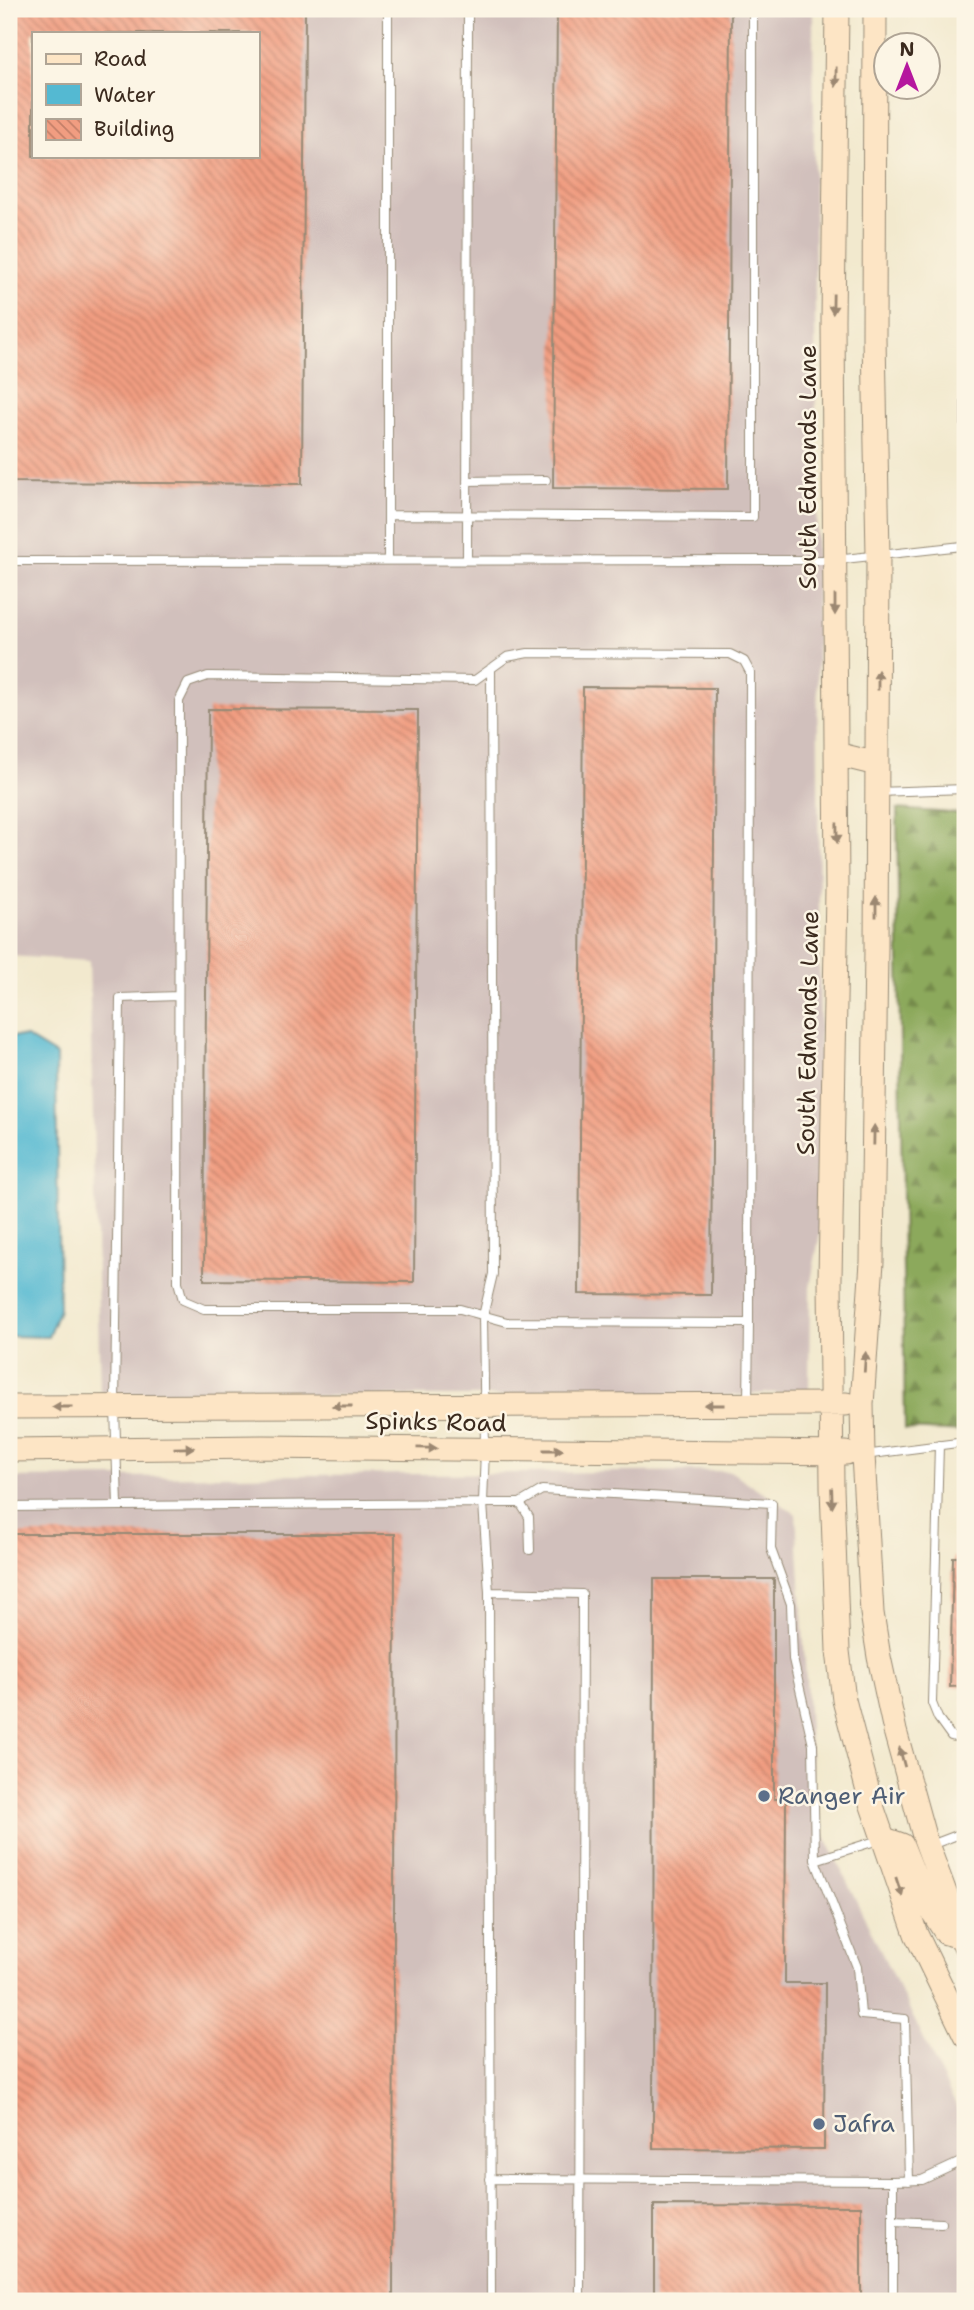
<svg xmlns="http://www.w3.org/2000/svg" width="974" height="2310" viewBox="0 0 974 2310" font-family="'Shantell Sans',sans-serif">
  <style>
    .industrial { fill: #d1c0bc; fill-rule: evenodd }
    .forest { fill: url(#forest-firs); stroke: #646a3c; stroke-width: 2 }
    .water { fill: #54b9d2; stroke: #487278; stroke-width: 2 }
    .building { fill: url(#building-back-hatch); fill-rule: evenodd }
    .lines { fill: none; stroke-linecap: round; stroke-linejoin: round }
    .service-casing { stroke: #968a76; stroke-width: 10 }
    .secondary-casing { stroke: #968a76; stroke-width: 25 }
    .service { stroke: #fff; stroke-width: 8 }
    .secondary { stroke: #fde5c5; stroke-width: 23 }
    .oneway { fill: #9c8872 }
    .service-dot { fill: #5c6f8a; stroke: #fcf5e5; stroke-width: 2.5 }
    .labels { text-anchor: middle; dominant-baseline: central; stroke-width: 5; stroke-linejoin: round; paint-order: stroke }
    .street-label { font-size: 24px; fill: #3b2a1e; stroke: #fcf5e5 }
    .service-label { font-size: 24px; fill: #4e5e75; stroke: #fcf5e5; text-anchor: start }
  </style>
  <defs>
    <pattern id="forest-firs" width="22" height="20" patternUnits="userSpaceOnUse" patternTransform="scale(1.75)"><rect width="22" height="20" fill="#8ca95b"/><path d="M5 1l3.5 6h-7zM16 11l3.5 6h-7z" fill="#748a4b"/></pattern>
    <pattern id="building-back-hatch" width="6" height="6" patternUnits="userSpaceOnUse" patternTransform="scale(1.75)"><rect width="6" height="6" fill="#f19d81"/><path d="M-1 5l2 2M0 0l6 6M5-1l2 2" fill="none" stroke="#c48069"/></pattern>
  </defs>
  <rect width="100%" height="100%" fill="#fcf5e5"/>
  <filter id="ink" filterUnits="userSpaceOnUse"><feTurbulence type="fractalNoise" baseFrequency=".0143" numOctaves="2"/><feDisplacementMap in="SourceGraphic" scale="14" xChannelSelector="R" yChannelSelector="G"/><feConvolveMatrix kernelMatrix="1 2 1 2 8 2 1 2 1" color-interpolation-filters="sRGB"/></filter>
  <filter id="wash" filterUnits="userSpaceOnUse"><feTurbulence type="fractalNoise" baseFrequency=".00686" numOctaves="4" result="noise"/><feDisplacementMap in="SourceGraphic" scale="28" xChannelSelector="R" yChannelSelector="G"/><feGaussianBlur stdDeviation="1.57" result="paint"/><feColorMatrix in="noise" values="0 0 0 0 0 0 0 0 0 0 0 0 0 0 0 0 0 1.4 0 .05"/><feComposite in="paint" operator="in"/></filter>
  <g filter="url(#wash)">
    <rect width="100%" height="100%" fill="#f2e9ce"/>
    <path class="industrial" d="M 9,9 L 813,9 L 821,1227 L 810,1287 L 809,1391 L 715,1396 L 445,1396 L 141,1395 L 100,1392 L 89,961 L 9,956 ZM 33,33 L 257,33 L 257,156 L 33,156 Z
      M 730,1471 L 796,1514 L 814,1814 L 965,2124 L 965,2301 L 9,2301 L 9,1478 Z"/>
    <path class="forest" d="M 897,809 L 965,814 L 965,1432 L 905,1429 Z"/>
    <path class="water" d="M 9,1036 L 26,1037 L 56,1055 L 59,1310 L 48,1337 L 9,1336 Z"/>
    <g id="blocks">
      <path class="building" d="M 9,9 L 305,9 L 302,484 L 9,482 ZM 33,33 L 257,33 L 257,156 L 33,156 Z
        M 557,9 L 731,9 L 728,489 L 553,488 Z
        M 583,687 L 715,688 L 711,1295 L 579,1294 Z
        M 208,709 L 418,710 L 414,1282 L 204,1280 Z
        M 9,1534 L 395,1534 L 393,2301 L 9,2301 Z
        M 953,1557 L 965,1557 L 965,1686 L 950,1687 Z
        M 654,1579 L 774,1579 L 774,1799 L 786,1799 L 785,1983 L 825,1983 L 824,2149 L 653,2148 Z
        M 654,2205 L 861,2206 L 861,2301 L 654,2301 Z"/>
    </g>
  </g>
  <g filter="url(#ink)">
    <use href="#blocks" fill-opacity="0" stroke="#968a76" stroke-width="2"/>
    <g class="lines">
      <g class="service-casing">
        <path id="service" d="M 965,321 L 965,480
          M 467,481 L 546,480
          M 388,515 L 753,517 L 753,9
          M 388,559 L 388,9
          M 467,559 L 468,9
          M 9,561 L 835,560 L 962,546
          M 491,668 L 493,1274 L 483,1316 L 485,1449 L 483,1503 L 520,1503 L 542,1490 L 772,1503 L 771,1549 L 791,1604 L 793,1659 L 813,1745 L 815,1860 L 857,1967 L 861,2015 L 905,2019 L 909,2181
          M 877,792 L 965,789
          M 748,1402 L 749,1323 L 750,672 L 744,661 L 730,654 L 528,653 L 507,657 L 475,680 L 208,676 L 188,683 L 179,701 L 178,1282 L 183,1300 L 204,1309 L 460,1309 L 507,1322 L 749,1323
          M 939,1445 L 932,1703 L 938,1718 L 951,1736 L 965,1740
          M 864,1455 L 965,1442
          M 520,1503 L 529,1517 L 530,1550
          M 118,1506 L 115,1407 L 120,998 L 178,996
          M 9,1507 L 483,1503 L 489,1592 L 582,1594 L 580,2301
          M 489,1592 L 491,2301
          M 931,1845 L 965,1832
          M 815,1860 L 882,1839
          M 490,2179 L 893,2181
          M 893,2221 L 941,2223
          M 893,2301 L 893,2181 L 922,2180 L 965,2160"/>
      </g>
      <g class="secondary-casing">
        <path id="secondary" d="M 837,9 L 833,320 L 837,890 L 830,1279 L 832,1488 L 838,1651 L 844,1700 L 871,1803 L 916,1934 L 965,2035
          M 875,9 L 874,337 L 878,556 L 876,948 L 872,1262 L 862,1404 L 863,1455 L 872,1613 L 879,1657 L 895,1731 L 924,1836 L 965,1946
          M 836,754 L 877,764
          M 9,1407 L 846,1404
          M 9,1450 L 262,1447 L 846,1453
          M 885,1839 L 902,1845 L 922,1895 L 946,1933 L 961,1937"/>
      </g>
      <use href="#service" class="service"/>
      <use href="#secondary" class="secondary"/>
    </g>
    <defs><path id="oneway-solid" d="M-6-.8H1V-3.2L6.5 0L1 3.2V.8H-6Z" transform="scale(1.75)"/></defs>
    <g class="oneway">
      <use href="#oneway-solid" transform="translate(836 77) rotate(91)"/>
      <use href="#oneway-solid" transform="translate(833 304) rotate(91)"/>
      <use href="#oneway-solid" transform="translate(835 605) rotate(90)"/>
      <use href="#oneway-solid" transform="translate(878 680) rotate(-90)"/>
      <use href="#oneway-solid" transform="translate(837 833) rotate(89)"/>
      <use href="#oneway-solid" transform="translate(876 907) rotate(-90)"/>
      <use href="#oneway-solid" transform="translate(874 1135) rotate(-89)"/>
      <use href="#oneway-solid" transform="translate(865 1362) rotate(-86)"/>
      <use href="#oneway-solid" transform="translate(714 1405) rotate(180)"/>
      <use href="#oneway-solid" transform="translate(342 1406) rotate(180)"/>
      <use href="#oneway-solid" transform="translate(62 1407) rotate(-180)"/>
      <use href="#oneway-solid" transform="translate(184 1448) rotate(-1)"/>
      <use href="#oneway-solid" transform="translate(427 1448) rotate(1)"/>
      <use href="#oneway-solid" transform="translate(553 1450)"/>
      <use href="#oneway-solid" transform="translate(832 1498) rotate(88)"/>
      <use href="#oneway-solid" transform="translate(902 1757) rotate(-105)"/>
      <use href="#oneway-solid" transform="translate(899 1887) rotate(72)"/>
    </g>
  </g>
  <g class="service-dot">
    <circle cx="764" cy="1796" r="7"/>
    <circle cx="819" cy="2124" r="7"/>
  </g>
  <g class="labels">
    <g class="street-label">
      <text transform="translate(808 467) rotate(-90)">South Edmonds Lane</text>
      <text transform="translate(808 1033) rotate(-89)">South Edmonds Lane</text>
      <text transform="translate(436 1422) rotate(1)">Spinks Road</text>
    </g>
    <g class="service-label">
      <text x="778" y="1796">Ranger Air</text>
      <text x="833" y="2124">Jafra</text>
    </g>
  </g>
  <rect width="974" height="2310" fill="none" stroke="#fcf5e5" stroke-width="35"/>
  <rect x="32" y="32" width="228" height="126" fill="#fcf5e5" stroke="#afa495" stroke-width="2"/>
  <rect x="46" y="54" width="35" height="10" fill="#fde5c5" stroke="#afa495" stroke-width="2"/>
  <text x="94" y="66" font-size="21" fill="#3b2a1e">Road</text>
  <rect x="46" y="84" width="35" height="21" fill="#54b9d2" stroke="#afa495" stroke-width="2"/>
  <text x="94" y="102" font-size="21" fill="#3b2a1e">Water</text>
  <rect x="46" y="119" width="35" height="21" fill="url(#building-back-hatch)" stroke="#afa495" stroke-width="2"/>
  <text x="94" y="136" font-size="21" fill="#3b2a1e">Building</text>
  <g transform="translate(907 66)"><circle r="33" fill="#fcf5e5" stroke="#afa495" stroke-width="2"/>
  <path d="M0-5L12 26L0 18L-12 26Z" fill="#b5179e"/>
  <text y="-10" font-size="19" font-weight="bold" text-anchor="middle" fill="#3b2a1e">N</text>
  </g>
</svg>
